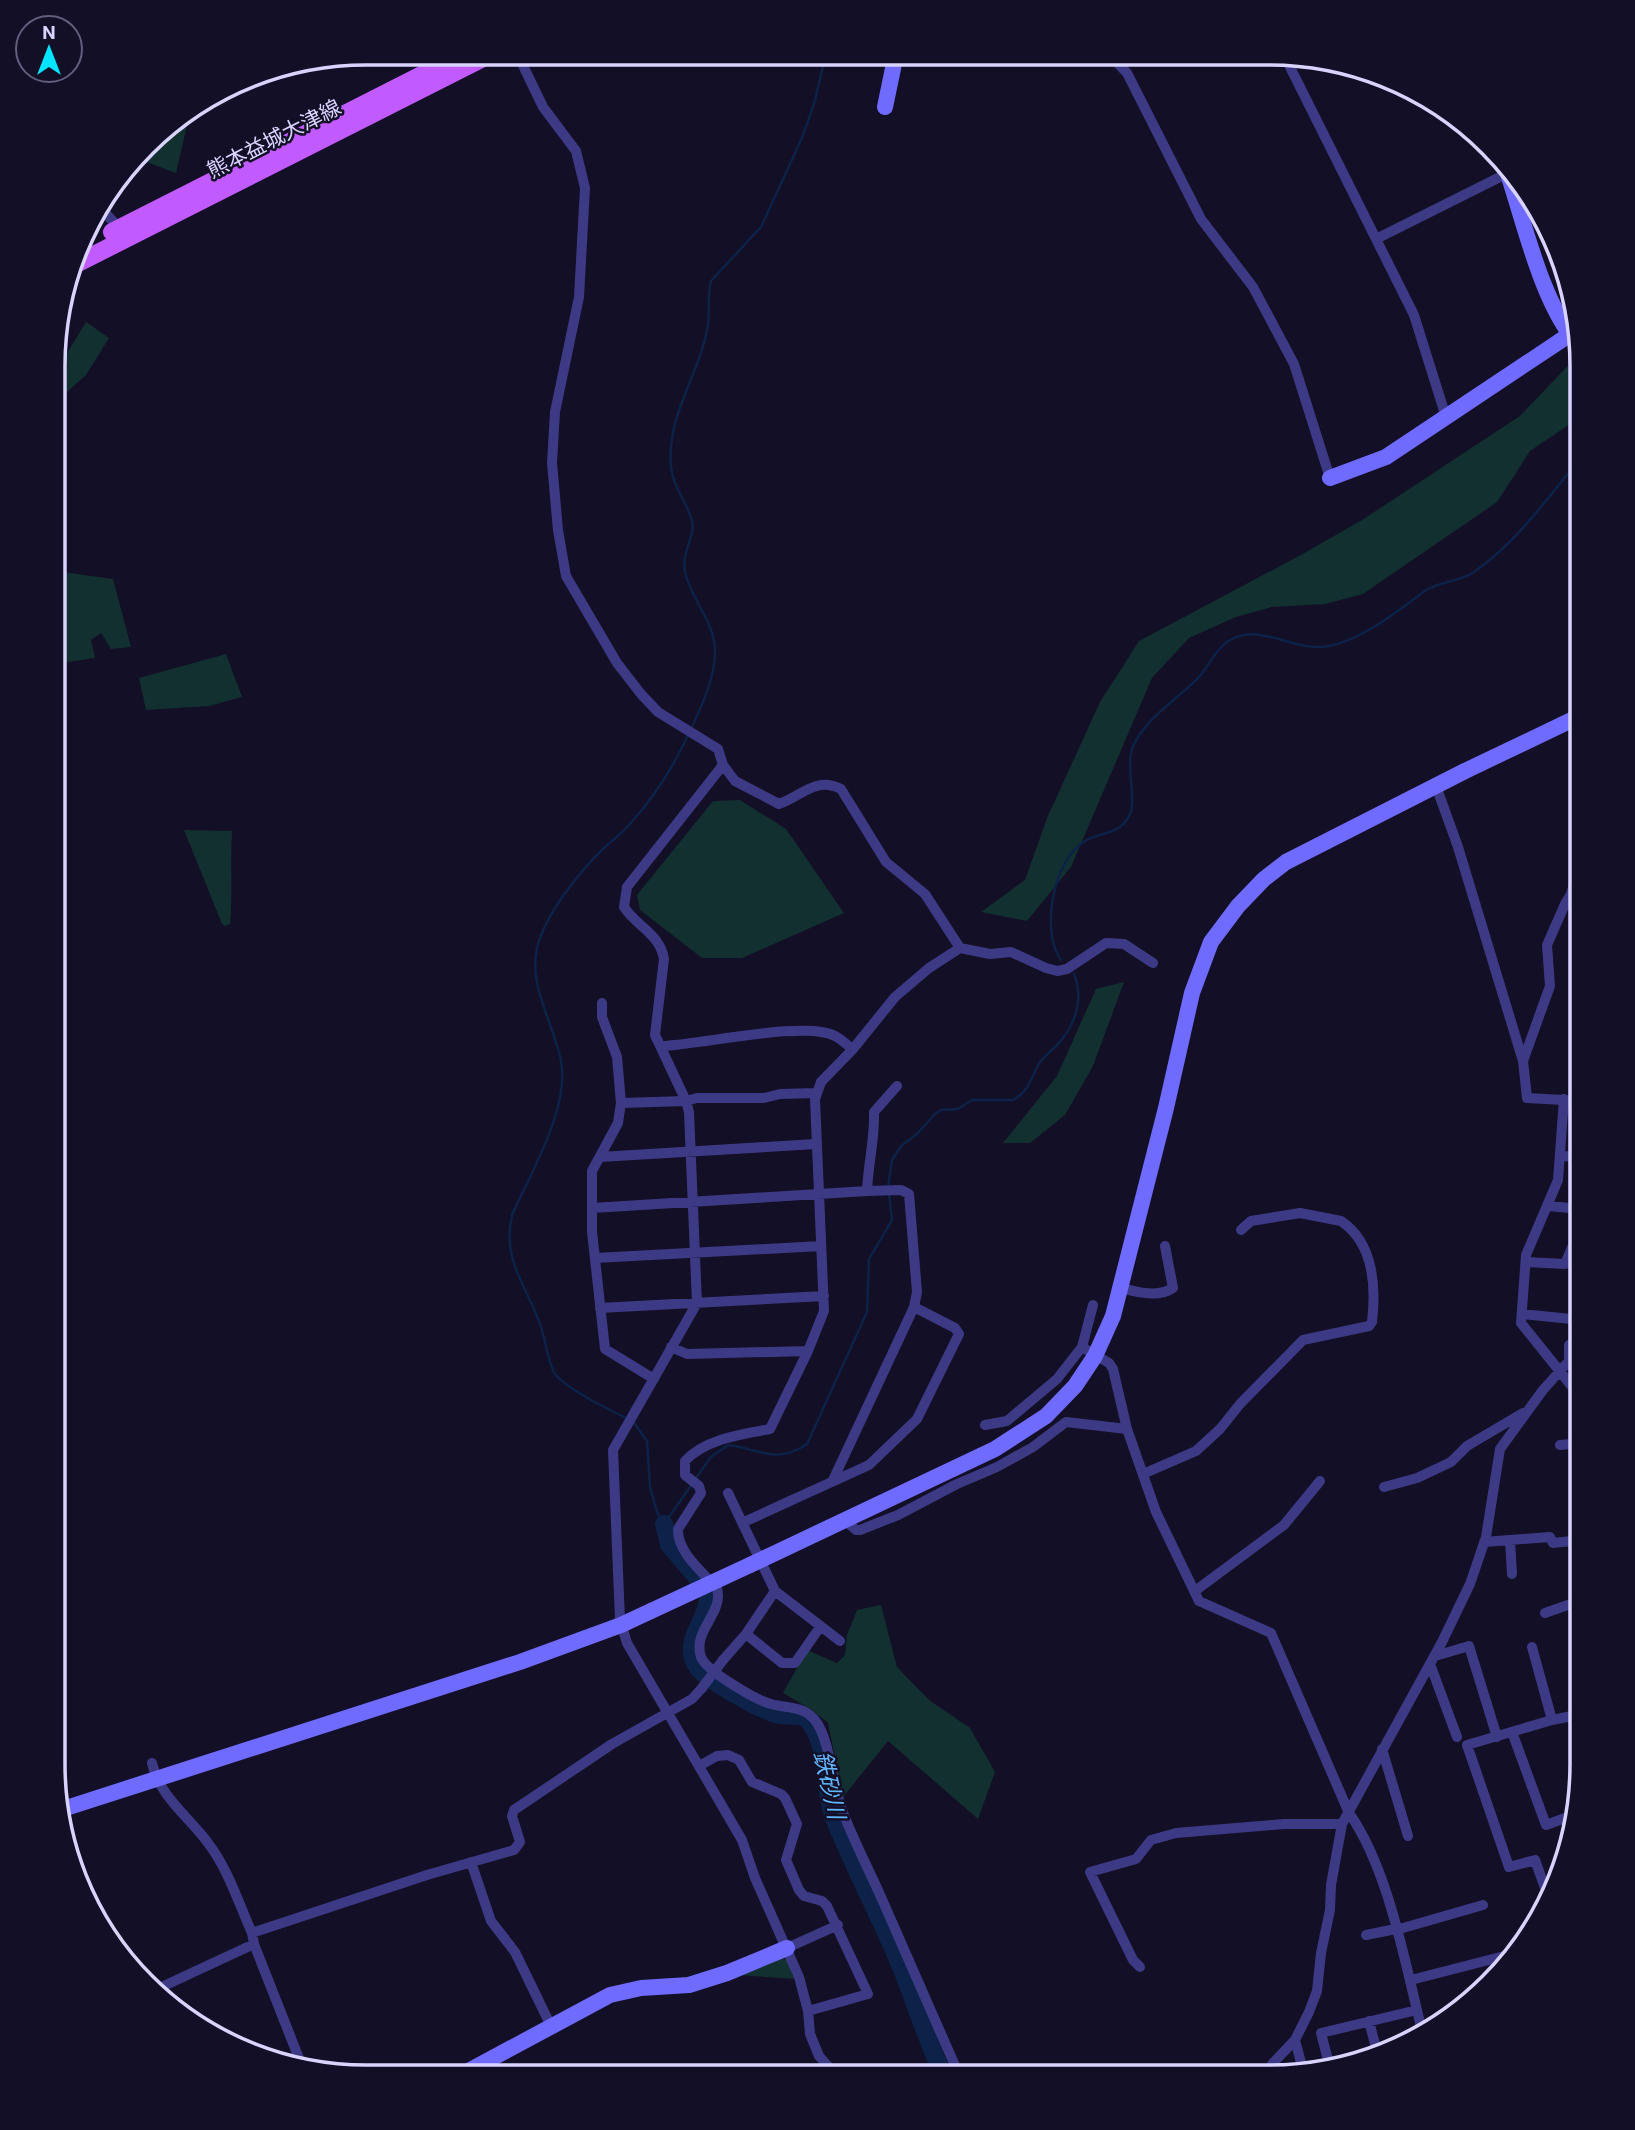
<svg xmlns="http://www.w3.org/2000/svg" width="1635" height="2130" viewBox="0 0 1635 2130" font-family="Roboto,'Noto Sans JP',sans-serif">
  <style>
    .green { fill: #12302f }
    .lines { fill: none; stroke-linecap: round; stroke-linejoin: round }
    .stream { stroke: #0c2248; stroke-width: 2.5 }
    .river { stroke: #0c2248; stroke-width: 18 }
    .street { stroke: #3d3a85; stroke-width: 10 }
    .secondary { stroke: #6f6bff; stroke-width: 16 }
    .primary { stroke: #c25bff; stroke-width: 18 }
    .street-bridge { stroke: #3d3a85; stroke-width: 10 }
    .secondary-bridge { stroke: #6f6bff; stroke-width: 16 }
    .labels { text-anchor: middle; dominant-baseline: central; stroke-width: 5; stroke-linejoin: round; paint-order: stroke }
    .street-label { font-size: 21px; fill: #d9d4ff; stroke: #130f26 }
    .water-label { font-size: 23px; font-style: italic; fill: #62b6ff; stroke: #130f26 }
    .rim { fill: none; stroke: #d9d4ff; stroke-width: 3.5 }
  </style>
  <rect width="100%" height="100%" fill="#130f26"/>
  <path class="green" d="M 190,112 L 176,173 L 136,158 L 160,130 Z
    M 86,322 L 109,338 L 86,375 L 68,391 L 55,408 L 55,373 Z
    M 1580,353 L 1582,365 L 1582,416 L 1530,451 L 1497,502 L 1363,594 L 1325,604 L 1272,607 L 1236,617 L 1189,638 L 1152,678 L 1071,867 L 1027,921 L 981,912 L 1025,880 L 1047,818 L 1100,702 L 1139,641 L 1299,556 L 1362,520 L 1520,416 Z
    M 55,571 L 113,579 L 131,647 L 111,649 L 101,633 L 91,640 L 95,658 L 55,664 Z
    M 226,654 L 242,697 L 209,706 L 146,710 L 139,678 Z
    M 740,800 L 786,829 L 844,913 L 742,958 L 702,958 L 640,910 L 637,895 L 713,801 Z
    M 184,830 L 232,831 C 230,862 233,893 230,924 L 225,926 L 222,924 Z
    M 1124,982 L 1093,1066 L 1065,1115 L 1030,1143 L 1003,1143 L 1057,1076 L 1096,989 Z
    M 881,1605 L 897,1667 L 929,1700 L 970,1728 L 995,1772 L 978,1819 L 888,1741 L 843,1797 L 828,1723 L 812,1710 L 783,1693 L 807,1650 L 837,1663 L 845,1655 L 847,1635 L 857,1610 Z
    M 779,1957 L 787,1960 L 794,1979 L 739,1975 Z"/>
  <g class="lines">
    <path class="stream" d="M 692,727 C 704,701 721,664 713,636 C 707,614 690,595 685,572 C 681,552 696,535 692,521 C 687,502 673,487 671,467 C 666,414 701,373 708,324 C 710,309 707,296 711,281 L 761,227 L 802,138 L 814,104 L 826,54
      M 1061,960 C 1040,931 1053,860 1085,841 C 1102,831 1118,836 1129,816 C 1137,803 1127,770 1131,753 C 1137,724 1178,699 1197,679 C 1208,668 1214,651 1227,642 C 1259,620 1293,653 1329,646 C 1364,639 1397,611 1425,591 C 1440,581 1460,582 1474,572 C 1517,542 1550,495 1582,456
      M 888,1187 L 892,1160 L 901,1146 L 917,1134 L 935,1114 L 941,1110 L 958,1109 L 972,1100 L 1013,1100 C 1028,1092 1031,1079 1038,1065 C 1043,1057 1051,1051 1057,1045 C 1076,1025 1084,999 1074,974
      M 628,1419 C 608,1409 568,1390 555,1374 C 549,1366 545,1339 541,1327 C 528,1287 501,1261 512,1215 C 531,1172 570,1108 561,1061 C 554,1024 528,986 537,948 C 545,914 580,871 605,847 C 613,840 621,834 628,826 C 654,798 673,768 689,733
      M 634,1423 L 647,1441 L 650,1487 L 657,1512 L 664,1524 L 692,1484
      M 696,1478 L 711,1457 L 728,1445 C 760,1449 776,1465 807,1444 L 867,1312 L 869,1259 L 892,1220 L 889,1193"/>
    <path class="river" d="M 664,1524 L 669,1545 L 706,1588 C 716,1616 677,1639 698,1668 C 706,1680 760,1709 775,1714 C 796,1720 804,1706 817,1735 C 829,1762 824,1793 834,1818 C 852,1864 876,1908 895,1953 C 913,1994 925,2037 944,2077"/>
    <path class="street" d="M 517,53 L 543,107 L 576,151 L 585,188 L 579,297 L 555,412 L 552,463 L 558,530 L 566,576 L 617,663 L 641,694 L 658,712 L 718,749 L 723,765 L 735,781 L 779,804 C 802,796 816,776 841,789 L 886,862 L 925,894 L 960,948 L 990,954 L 1011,952 L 1046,968 L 1057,971 L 1067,969 L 1106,943 L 1124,944 L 1153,963
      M 1110,55 L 1127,73 L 1201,219 L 1253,287 L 1294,364 L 1330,478
      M 1284,55 L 1414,315 L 1446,417
      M 98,205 L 120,229
      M 1376,239 L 1506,174
      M 723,765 L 627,887 L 624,907 C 637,927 660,934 664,959 L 655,1035 L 686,1101 L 689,1112 L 697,1303 L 613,1450 L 620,1620 L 627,1643 L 742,1840 L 755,1878 L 799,1977 L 808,2011 L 810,2034 L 819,2056 L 837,2076
      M 1436,786 L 1458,847 L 1523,1061
      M 602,1003 L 602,1017 L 617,1057 L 621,1103 L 618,1123 L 592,1171 L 592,1232 L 605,1349 L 654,1379
      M 662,1046 C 699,1045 807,1020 835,1036 C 841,1039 847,1045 853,1049
      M 1564,1099 L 1558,1180 L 1526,1255 L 1521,1323 L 1582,1399
      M 1582,1101 L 1527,1098 L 1523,1061 L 1550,986 L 1547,945 L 1565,904 L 1571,894 L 1582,858
      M 621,1103 L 686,1101 L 697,1098 L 764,1098 L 780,1094 L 817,1093
      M 1560,1156 L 1582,1157
      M 600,1157 L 816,1144
      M 867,1191 C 868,1164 875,1139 874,1112 L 897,1086
      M 1548,1206 L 1582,1209
      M 592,1208 L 867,1191 L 901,1190 L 909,1194 L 917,1292 L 914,1307 L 833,1480
      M 595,1258 L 821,1246
      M 1526,1262 L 1565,1264 L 1582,1224
      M 1121,1288 C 1137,1292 1158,1298 1173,1288 L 1165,1246
      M 600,1308 L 824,1296
      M 1522,1314 L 1582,1320
      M 671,1347 L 687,1354 L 808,1351
      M 1082,1347 L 1109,1363 L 1113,1369 L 1127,1429 L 1156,1512 L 1199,1601 L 1271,1633 L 1349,1813 C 1389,1869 1406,1968 1423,2035
      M 1569,1361 L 1569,1345
      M 985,1425 L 1007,1421 L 1057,1379 L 1082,1347 L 1093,1305
      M 1560,1445 L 1582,1443
      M 1143,1474 L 1196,1451 L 1220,1429 L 1240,1404 L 1303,1340 L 1369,1326 L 1372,1322 C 1376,1288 1374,1243 1341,1221 L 1300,1213 L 1251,1221 L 1241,1230
      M 1384,1487 L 1417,1478 L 1451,1462 L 1467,1446 L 1523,1413
      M 846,1521 L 856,1530 L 860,1530 L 898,1515 L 957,1484 L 997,1467 L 1033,1447 L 1066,1422 L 1127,1429
      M 744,1522 L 869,1465 L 917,1419 L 959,1334 L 955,1328 L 914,1307
      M 1510,1540 L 1512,1574
      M 1484,1542 L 1550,1537 L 1553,1543 L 1582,1540
      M 775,1591 L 840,1641
      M 1195,1591 L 1284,1525 L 1320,1481
      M 1545,1613 L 1582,1600
      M 746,1634 L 782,1663 L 795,1663 L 820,1627
      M 1532,1647 L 1552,1720
      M 1435,1656 L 1469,1646 L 1497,1737
      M 723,1660 L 746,1634 L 775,1591 L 728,1493
      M 1430,1664 L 1457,1737
      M 1512,1732 L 1546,1825 L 1576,1814
      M 1382,1749 L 1408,1836
      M 152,1763 C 159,1796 189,1817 208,1843 C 228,1869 239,1904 252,1933 L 254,1944 L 302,2066
      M 699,1766 L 717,1756 L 728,1755 L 739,1760 L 752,1782 L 781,1794 L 785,1798 L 797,1824 L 786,1860 L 799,1890 L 804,1896 L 822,1901 L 827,1906 L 868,1994 L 808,2011
      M 471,1862 L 491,1921 L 515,1952 L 551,2026
      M 1549,1899 L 1535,1860 L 1509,1867 L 1467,1745 L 1552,1720 L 1582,1714
      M 1396,1930 L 1483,1905
      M 252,1933 L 427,1875 L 514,1850 L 520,1842 L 512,1816 L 514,1810 L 612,1744 L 692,1699 L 702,1688
      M 1366,1935 L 1396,1929
      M 787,1948 L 838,1925
      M 1140,1967 L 1133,1960 L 1090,1872 L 1136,1859 L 1151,1840 L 1176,1833 L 1284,1824 L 1342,1824
      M 1411,1980 L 1516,1953
      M 153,1991 L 254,1944
      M 1369,2021 L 1377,2052
      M 1295,2040 L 1303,2070
      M 1329,2064 L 1321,2033 L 1417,2010
      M 936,2077 L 956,2068
      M 960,2077 C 934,2017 907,1957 881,1897 C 868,1868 853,1839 842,1810 C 834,1788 829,1740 817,1723 C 805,1705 789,1709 771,1704 C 756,1700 706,1671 701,1657 C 692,1630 724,1614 717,1588 C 702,1572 677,1552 678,1529 L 701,1493 L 699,1486 L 685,1475 L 685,1461 C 705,1439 742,1434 770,1429 L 808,1351 L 824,1311 L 815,1099 L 821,1082 L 853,1049 L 895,997 L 929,968 L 960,948
      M 1070,2077 L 1071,2075
      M 1264,2077 L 1273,2063 L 1295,2040 L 1309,2012 L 1317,1991 L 1321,1953 L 1330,1910 L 1331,1885 L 1342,1824 L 1442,1642 L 1470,1584 L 1486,1537 L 1500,1449 L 1543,1390 L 1569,1361 L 1582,1356"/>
    <path class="secondary" d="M 885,107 L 896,54
      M 1509,177 C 1525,226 1543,305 1577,343
      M 1330,478 L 1386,457 L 1569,335
      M 750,1565 L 995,1449 L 1046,1416 L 1075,1386 L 1095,1356 L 1113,1316 L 1166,1108 L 1192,993 L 1211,942 L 1238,906 L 1264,879 L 1286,862 L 1465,771 L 1582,715
      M 63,1809 L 520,1662 L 621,1625 L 651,1611
      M 461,2075 L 610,1995 L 641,1988 L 689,1985 L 727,1973 L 787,1948"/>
    <path class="primary" d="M 112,232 L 465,53
      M 76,264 L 493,53"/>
    <path class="street-bridge" d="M 702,1688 L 723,1660"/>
    <path class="secondary-bridge" d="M 651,1611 L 750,1565"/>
  </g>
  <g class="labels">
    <g class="street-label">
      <text transform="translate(274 139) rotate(-27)">熊本益城大津線</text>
    </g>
    <g class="water-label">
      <text transform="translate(829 1785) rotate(77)">鉄砂川</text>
    </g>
  </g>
  <path d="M0 0H1635V2130H0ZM366 65H1269A301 301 0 0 1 1570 366V1764A301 301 0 0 1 1269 2065H366A301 301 0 0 1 65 1764V366A301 301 0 0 1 366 65Z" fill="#130f26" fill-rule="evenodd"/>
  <path class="rim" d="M366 65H1269A301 301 0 0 1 1570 366V1764A301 301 0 0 1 1269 2065H366A301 301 0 0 1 65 1764V366A301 301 0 0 1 366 65Z"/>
  <g transform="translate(49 49)"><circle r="33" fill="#130f26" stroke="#625e7d" stroke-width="2"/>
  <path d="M0-5L12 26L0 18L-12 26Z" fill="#00e5ff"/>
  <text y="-10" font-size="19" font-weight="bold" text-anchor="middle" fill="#d9d4ff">N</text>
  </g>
</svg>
